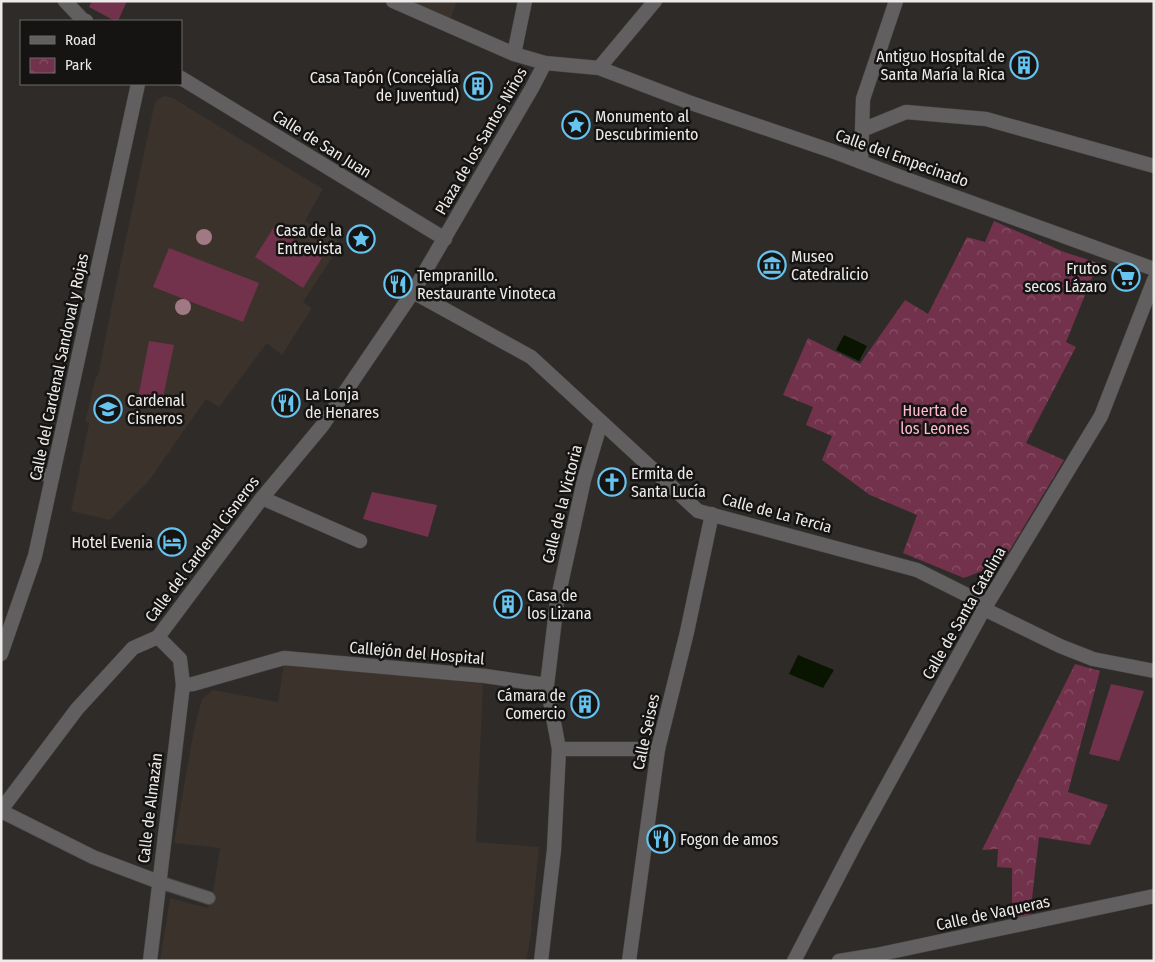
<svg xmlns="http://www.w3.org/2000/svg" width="1155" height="962" viewBox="0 0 1155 962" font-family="'Fira Sans Condensed',sans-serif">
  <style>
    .built { fill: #3a322b }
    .park { fill: url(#park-crowns) }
    .garden { fill: #73324c }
    .water { fill: #0a1501 }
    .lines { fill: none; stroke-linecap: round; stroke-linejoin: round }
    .service-casing { stroke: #494644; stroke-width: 14 }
    .pedestrian-casing { stroke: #494644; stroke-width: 15 }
    .minor-casing { stroke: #494644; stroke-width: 15 }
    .service { stroke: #615f5f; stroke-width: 12 }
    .pedestrian { stroke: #615f5f; stroke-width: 14 }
    .minor { stroke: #615f5f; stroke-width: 14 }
    .tree { fill: #a17985 }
    .labels { text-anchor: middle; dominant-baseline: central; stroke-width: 5; stroke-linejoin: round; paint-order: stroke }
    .poi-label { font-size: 16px; fill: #edebe9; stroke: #151413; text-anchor: start }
    .street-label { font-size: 16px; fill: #edebe9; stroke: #151413 }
    .park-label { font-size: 16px; fill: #ffb9d0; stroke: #151413 }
  </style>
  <defs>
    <pattern id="park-crowns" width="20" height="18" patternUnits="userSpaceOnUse" patternTransform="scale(1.25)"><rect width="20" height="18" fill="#73324c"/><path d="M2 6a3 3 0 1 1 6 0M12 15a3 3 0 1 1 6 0" fill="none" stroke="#875066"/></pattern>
  </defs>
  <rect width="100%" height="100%" fill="#2e2b29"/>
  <path class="built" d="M 408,1 L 457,1 L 450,20 Z
    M 164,96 L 171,97 L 323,189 L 305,221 L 342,243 L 303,302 L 312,308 L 282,355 L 267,343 L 219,407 L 206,399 L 148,482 L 110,520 L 71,511 L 89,423 L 85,422 L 96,376 L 98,376 L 112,304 L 154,106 L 156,101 L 160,98 Z
    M 300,663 L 483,684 L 476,842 L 539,847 L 531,928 L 532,929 L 526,961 L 160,961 L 170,898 L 208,908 L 213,892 L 220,848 L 174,843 L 194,729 L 202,699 L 213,690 L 278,702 L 284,664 Z"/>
  <path class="park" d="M 994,221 L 1064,252 L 1098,263 L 1066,342 L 1076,347 L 1026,443 L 1064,460 L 1002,563 L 964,578 L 903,553 L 917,515 L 870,495 L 822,460 L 832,436 L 806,425 L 813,407 L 783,395 L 808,338 L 860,364 L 905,300 L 928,314 L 967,237 L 985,242 Z
    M 1075,664 L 1100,671 L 1068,792 L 1108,805 L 1090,845 L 1039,837 L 1030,916 L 1012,920 L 1012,868 L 997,867 L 998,849 L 982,850 Z"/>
  <path class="garden" d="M 92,1 L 127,1 L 118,21 L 115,21 L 89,7 Z
    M 274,227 L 322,258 L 303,288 L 255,257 Z
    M 169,248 L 259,283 L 243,322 L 153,287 Z
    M 149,341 L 174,345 L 161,407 L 137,403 Z
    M 372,492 L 437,505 L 428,537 L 363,519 Z
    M 1111,684 L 1144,691 L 1119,761 L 1089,754 Z"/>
  <path class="water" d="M 844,335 L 867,346 L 859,361 L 836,350 Z
    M 798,655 L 834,670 L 823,688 L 789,674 Z"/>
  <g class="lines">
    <g class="service-casing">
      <path id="service" d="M 36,473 L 53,476
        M 159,882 L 209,898"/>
    </g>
    <g class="pedestrian-casing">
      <path id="pedestrian" d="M 393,1 L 514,54 L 545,63 L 599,68 L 691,103 L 832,151 L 898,176
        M 514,54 L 525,1
        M 545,63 L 532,88 L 413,292 L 531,357 L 698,511 L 917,570 L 981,602 L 984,609
        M 599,68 L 655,1
        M 181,78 L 445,239
        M 862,130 L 906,112 L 986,119 L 1154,166
        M 861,162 L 863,99 L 896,1
        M 262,498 L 360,541
        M 183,685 L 193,684 L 284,658 L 485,676 L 547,685
        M 559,749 L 658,749 L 687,632 L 712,514
        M 1,811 L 93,857 L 159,882
        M 541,961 L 554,850 L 559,749 L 547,685 L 557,602 L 584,480 L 601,422"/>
    </g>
    <g class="minor-casing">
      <path id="minor" d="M 65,1 L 83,20 L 86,21
        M 898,176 L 1154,269
        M 984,609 L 1060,646 L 1093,659 L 1154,671
        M 1,654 L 35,556 L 138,84
        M 1,810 L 77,709 L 133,648 L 158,637 L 262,498 L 322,426 L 413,292
        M 150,961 L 183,685 L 180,659 L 158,637
        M 629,961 L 658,749
        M 794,961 L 856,842 L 984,609 L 1101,416 L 1154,280
        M 839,961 L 876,955 L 1154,896"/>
    </g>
    <use href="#service" class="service"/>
    <use href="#pedestrian" class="pedestrian"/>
    <use href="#minor" class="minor"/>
  </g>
  <g class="tree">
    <circle cx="204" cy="237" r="8"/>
    <circle cx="183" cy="307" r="8"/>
  </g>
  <defs>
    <g id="building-ring" transform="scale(1.4375)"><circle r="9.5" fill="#151413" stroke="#67c4f0" stroke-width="1.5"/><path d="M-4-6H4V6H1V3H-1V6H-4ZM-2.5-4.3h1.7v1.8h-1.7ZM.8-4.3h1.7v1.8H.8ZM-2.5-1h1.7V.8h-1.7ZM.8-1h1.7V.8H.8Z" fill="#67c4f0"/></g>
    <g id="sight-ring" transform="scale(1.4375)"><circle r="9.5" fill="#151413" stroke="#67c4f0" stroke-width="1.5"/><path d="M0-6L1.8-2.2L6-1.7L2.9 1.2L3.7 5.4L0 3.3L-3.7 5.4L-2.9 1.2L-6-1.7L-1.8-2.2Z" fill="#67c4f0"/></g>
    <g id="museum-ring" transform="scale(1.4375)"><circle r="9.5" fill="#151413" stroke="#67c4f0" stroke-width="1.5"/><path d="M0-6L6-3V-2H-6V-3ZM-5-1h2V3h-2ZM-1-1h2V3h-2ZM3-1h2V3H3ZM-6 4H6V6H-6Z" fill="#67c4f0"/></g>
    <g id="supermarket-ring" transform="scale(1.4375)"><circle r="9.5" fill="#151413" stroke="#67c4f0" stroke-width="1.5"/><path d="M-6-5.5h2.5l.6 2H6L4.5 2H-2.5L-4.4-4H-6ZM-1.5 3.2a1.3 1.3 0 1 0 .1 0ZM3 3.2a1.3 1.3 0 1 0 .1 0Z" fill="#67c4f0"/></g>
    <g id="restaurant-ring" transform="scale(1.4375)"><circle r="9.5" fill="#151413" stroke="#67c4f0" stroke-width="1.5"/><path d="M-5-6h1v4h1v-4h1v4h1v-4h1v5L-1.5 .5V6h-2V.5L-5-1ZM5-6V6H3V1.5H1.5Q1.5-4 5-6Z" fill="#67c4f0"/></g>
    <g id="university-ring" transform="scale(1.4375)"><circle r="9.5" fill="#151413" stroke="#67c4f0" stroke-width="1.5"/><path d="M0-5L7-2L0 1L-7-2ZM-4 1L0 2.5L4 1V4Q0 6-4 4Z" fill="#67c4f0"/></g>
    <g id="church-ring" transform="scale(1.4375)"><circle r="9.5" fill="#151413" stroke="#67c4f0" stroke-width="1.5"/><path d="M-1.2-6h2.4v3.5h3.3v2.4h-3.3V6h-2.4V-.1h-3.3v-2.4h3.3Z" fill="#67c4f0"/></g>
    <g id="hotel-ring" transform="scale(1.4375)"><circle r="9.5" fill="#151413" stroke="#67c4f0" stroke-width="1.5"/><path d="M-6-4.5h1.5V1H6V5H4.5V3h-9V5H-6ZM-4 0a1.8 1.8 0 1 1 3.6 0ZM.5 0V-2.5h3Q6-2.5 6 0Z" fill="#67c4f0"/></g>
  </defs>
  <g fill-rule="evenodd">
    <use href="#building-ring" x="1024" y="65"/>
    <use href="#building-ring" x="478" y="86"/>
    <use href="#sight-ring" x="576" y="125"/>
    <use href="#sight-ring" x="361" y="239"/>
    <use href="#museum-ring" x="772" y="265"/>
    <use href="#supermarket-ring" x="1126" y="277"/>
    <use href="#restaurant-ring" x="398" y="284"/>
    <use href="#restaurant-ring" x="286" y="403"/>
    <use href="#university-ring" x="108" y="409"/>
    <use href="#church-ring" x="612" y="482"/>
    <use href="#hotel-ring" x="172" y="542"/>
    <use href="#building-ring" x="508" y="604"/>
    <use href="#building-ring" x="585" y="704"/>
    <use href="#restaurant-ring" x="661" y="839"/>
  </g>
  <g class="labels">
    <g class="poi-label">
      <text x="1005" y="56" text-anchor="end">Antiguo Hospital de<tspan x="1005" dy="18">Santa María la Rica</tspan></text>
      <text x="459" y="77" text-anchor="end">Casa Tapón (Concejalía<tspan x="459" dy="18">de Juventud)</tspan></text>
      <text x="595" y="116">Monumento al<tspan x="595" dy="18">Descubrimiento</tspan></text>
      <text x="342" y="230" text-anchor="end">Casa de la<tspan x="342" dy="18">Entrevista</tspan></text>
      <text x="791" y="256">Museo<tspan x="791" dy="18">Catedralicio</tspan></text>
      <text x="1107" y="268" text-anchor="end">Frutos<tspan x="1107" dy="18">secos Lázaro</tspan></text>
      <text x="417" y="275">Tempranillo.<tspan x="417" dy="18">Restaurante Vinoteca</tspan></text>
      <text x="305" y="394">La Lonja<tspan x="305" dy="18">de Henares</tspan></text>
      <text x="127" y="400">Cardenal<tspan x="127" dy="18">Cisneros</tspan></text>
      <text x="631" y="473">Ermita de<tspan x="631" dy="18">Santa Lucía</tspan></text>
      <text x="153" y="542" text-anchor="end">Hotel Evenia</text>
      <text x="527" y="595">Casa de<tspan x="527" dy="18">los Lizana</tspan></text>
      <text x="566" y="695" text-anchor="end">Cámara de<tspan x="566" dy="18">Comercio</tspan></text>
      <text x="680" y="839">Fogon de amos</text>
    </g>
    <g class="street-label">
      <text transform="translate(481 141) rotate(-60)">Plaza de los Santos Niños</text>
      <text transform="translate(322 144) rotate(32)">Calle de San Juan</text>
      <text transform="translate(902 158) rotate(20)">Calle del Empecinado</text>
      <text transform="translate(59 367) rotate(-78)">Calle del Cardenal Sandoval y Rojas</text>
      <text transform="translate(562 504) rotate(-76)">Calle de la Victoria</text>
      <text transform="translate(777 513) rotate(15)">Calle de La Tercia</text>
      <text transform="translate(202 549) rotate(-53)">Calle del Cardenal Cisneros</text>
      <text transform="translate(964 613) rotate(-60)">Calle de Santa Catalina</text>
      <text transform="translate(417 653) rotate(5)">Callejón del Hospital</text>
      <text transform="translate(646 732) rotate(-78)">Calle Seises</text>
      <text transform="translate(150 808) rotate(-83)">Calle de Almazán</text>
      <text transform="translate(993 913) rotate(-12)">Calle de Vaqueras</text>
    </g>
    <g class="park-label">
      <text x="935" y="410">Huerta de<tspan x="935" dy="18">los Leones</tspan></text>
    </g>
  </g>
  <rect width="1155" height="962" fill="none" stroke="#edebe9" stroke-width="5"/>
  <rect x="20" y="20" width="162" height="65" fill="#151413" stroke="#6b6a69"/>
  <rect x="30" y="36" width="25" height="8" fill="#615f5f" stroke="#6b6a69"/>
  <text x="65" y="45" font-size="15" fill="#edebe9">Road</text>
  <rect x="30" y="58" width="25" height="15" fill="url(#park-crowns)" stroke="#6b6a69"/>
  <text x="65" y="70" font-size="15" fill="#edebe9">Park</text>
</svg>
